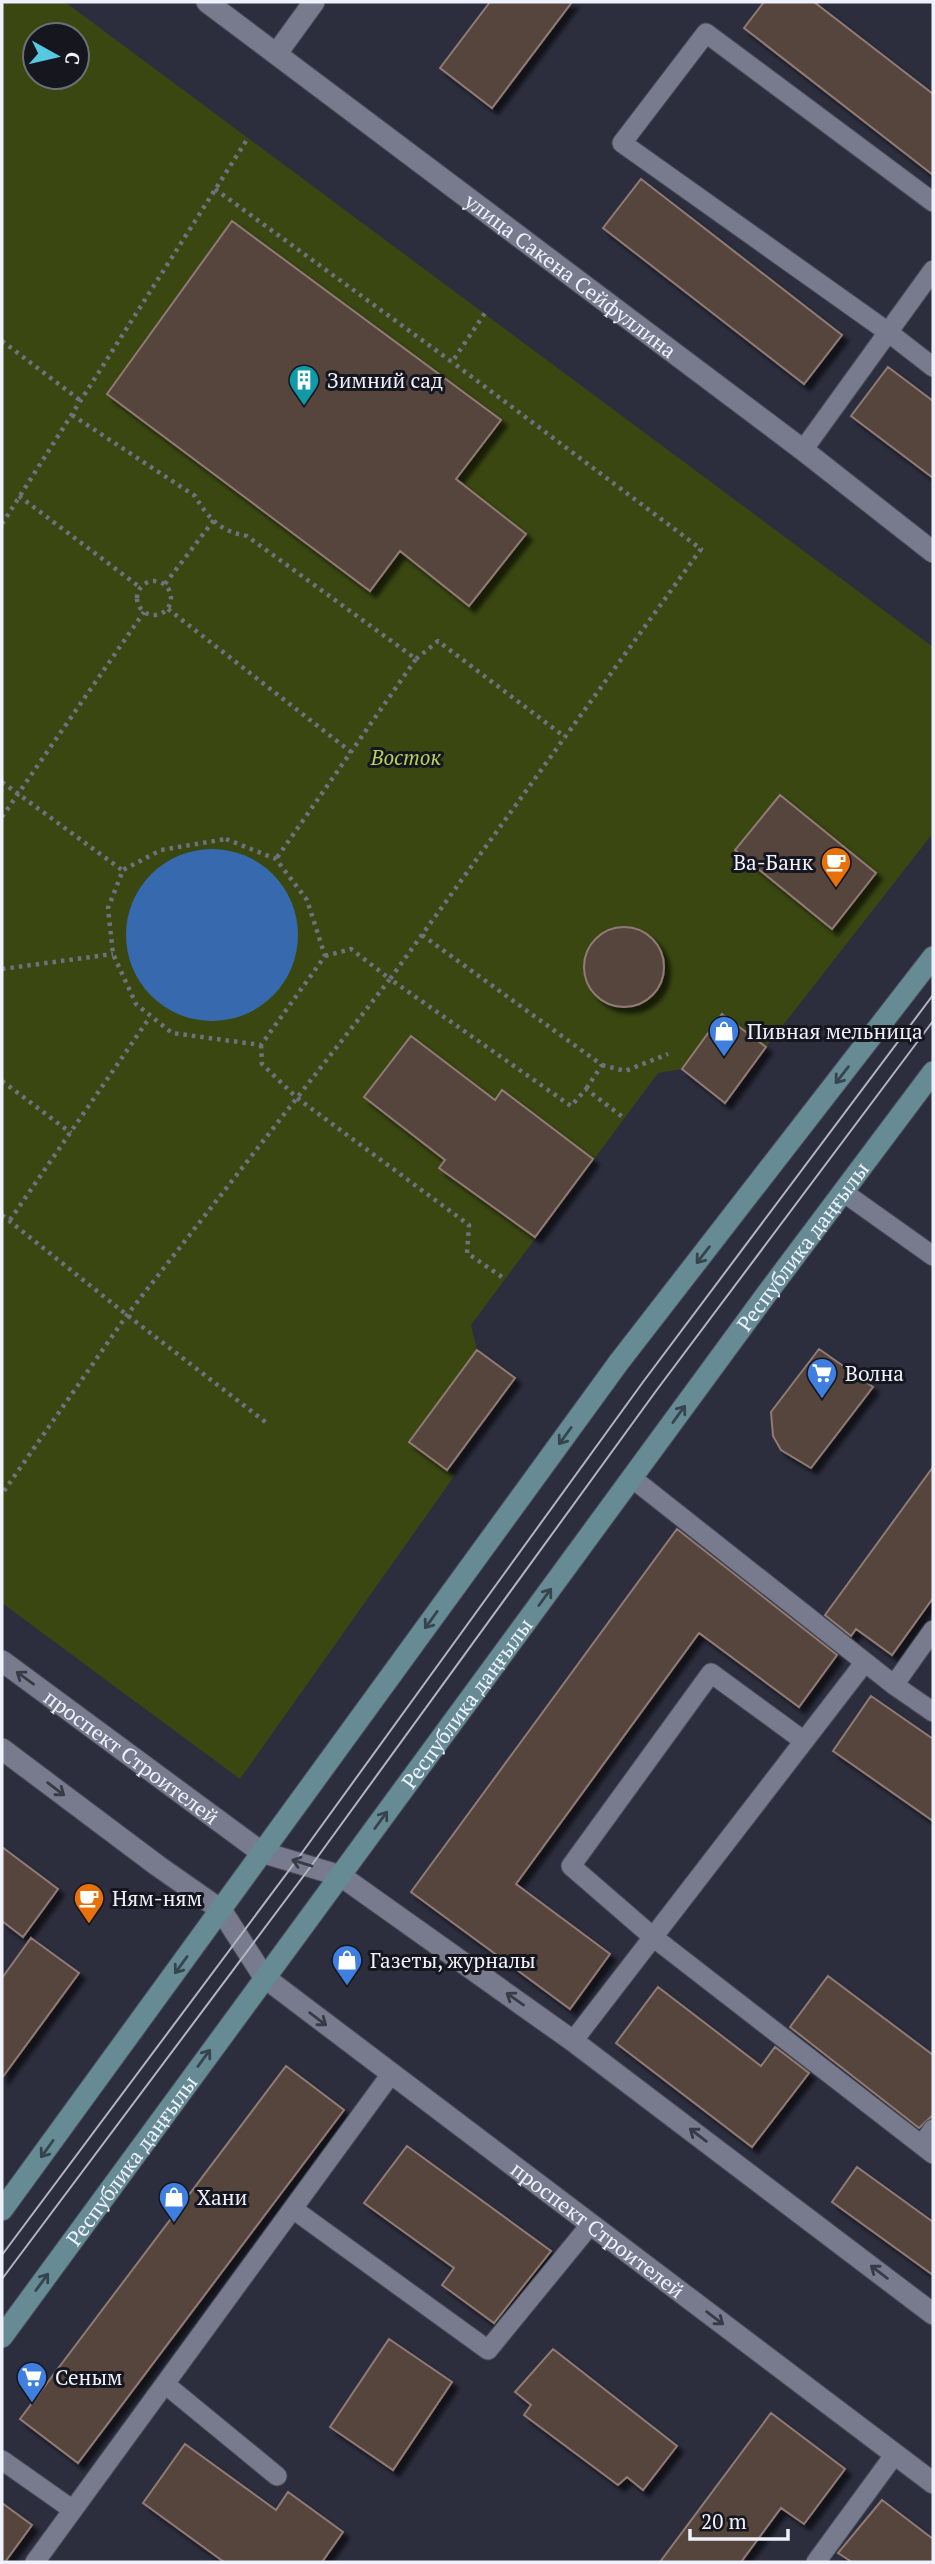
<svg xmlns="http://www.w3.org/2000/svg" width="935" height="2564" viewBox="0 0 935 2564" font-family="'PT Serif',serif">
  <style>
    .green { fill: #3a4711; fill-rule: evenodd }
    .water { fill: #3669ad }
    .building { fill: #57443e; stroke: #907a74; stroke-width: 2; filter: url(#shadow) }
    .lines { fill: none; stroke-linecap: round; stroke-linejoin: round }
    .service-casing { stroke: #494b59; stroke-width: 21 }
    .minor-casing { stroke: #494b59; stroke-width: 23 }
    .tertiary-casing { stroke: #494b59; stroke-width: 23 }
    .secondary-casing { stroke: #494b59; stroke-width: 23 }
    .path { stroke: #6e717f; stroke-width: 4.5; stroke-dasharray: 3.5 5; stroke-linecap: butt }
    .service { stroke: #777b8d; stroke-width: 19 }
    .minor { stroke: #777b8d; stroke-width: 21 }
    .tertiary { stroke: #777b8d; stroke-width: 21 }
    .secondary { stroke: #668b94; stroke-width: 21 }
    .tram { stroke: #b2b5c1; stroke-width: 2 }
    .oneway { stroke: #36454d }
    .oneway2 { stroke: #383a45 }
    .labels { text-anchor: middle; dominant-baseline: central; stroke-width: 6; stroke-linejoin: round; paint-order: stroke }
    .street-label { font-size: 21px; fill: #eff2fc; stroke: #16171e }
    .poi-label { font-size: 21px; fill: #eff2fc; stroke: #16171e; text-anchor: start }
    .park-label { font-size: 21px; font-style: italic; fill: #b6d35a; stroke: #16171e }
  </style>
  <defs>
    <filter id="shadow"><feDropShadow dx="6" dy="6" stdDeviation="2" flood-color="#0009"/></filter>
  </defs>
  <rect width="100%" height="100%" fill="#2c2e3e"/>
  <path class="green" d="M 2,2 L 65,2 L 933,647 L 933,833 L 766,1047 L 722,1014 L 682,1069 L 658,1073 L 471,1325 L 477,1350 L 409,1441 L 455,1475 L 240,1779 L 2,1603 ZM 35,35 L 77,35 L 77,77 L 35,77 Z"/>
  <path class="water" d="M126 935a86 86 0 1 1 172 0a86 86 0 1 1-172 0Z"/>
  <path class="building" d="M 490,2 L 572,2 L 492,108 L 440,68 Z
    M 764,2 L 814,2 L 933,94 L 933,175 L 744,28 Z
    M 641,179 L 842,335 L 804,384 L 603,228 Z
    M 232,221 L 501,420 L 456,479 L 526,534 L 469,606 L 400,551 L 370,591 L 107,394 Z
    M 888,367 L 933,401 L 933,478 L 851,416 Z
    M 780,795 L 876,873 L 832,929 L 735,850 Z
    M584 967a40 40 0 1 1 80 0a40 40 0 1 1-80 0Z
    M 722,1014 L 766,1047 L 725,1103 L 682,1069 Z
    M 411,1036 L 495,1100 L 502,1090 L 593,1159 L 535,1237 L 439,1168 L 445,1160 L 364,1097 Z
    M 819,1349 L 873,1387 L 811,1468 L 781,1450 L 773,1436 L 771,1412 Z
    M 477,1350 L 515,1378 L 447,1470 L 409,1442 Z
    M 933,1467 L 933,1598 L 892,1655 L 856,1629 L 851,1636 L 825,1615 Z
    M 677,1529 L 837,1655 L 799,1707 L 699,1633 L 516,1884 L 610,1954 L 570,2009 L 411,1892 Z
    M 871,1696 L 933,1739 L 933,1821 L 833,1751 Z
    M 2,1847 L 58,1889 L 23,1937 L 2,1921 Z
    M 31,1938 L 79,1973 L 2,2078 L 2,1978 Z
    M 828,1976 L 933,2055 L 933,2115 L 919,2128 L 790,2027 Z
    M 658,1987 L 761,2066 L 775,2047 L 809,2073 L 752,2147 L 616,2043 Z
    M 286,2066 L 344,2110 L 78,2463 L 20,2419 Z
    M 407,2146 L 551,2251 L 494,2323 L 442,2285 L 454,2268 L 364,2203 Z
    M 857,2167 L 933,2222 L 933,2275 L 832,2202 Z
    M 389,2339 L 452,2382 L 393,2470 L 330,2427 Z
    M 553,2349 L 677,2446 L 643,2490 L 627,2477 L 618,2485 L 524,2415 L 531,2405 L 515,2392 Z
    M 771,2413 L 845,2469 L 804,2524 L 781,2508 L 741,2562 L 660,2562 Z
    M 185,2444 L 276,2510 L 288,2492 L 343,2532 L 322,2562 L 224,2562 L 143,2503 Z
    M 882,2500 L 933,2539 L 933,2562 L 852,2562 L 838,2553 Z
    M 2,2503 L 32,2525 L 5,2562 L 2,2562 Z"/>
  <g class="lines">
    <g class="service-casing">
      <path id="service" d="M 933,202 L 706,33 L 622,143 L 888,332 L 933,367
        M 803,450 L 933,270
        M 843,1192 L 933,1256
        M 632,1478 L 894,1685 L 933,1630
        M 894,1685 L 933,1712
        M 804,1741 L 711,1673 L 571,1866 L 653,1937 L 933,2154
        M 573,2041 L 865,1662
        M 922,2145 L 933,2129
        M 293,2209 L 488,2350 L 591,2224
        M 165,2384 L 277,2476
        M 2,2460 L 73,2510
        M 35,2562 L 391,2074
        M 816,2562 L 895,2454"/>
    </g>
    <g class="minor-casing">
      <path id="minor" d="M 277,53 L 314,2"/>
    </g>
    <g class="tertiary-casing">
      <g id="tertiary">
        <path id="s1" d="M 207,2 L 803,450 L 933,552"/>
        <path id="s2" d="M 2,1661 L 261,1852 L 341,1876 L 573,2041 L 933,2314"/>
        <path id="s3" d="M 2,1749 L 158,1866 L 221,1910 L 264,1977 L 933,2483"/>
      </g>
    </g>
    <g class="secondary-casing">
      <g id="secondary">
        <path d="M 2,2210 L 619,1362 L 933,957"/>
        <path id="s4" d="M 2,2337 L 768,1292 L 933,1072"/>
      </g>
    </g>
    <path class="path" d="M 215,189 L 452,362 L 485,313
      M 2,341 L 81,401
      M 72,415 L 195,496 C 209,519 220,531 247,536 L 416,659 L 276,859
      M 19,496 L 141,588
      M 2,524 L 248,138
      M137 598a17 17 0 1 1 34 0a17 17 0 1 1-34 0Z
      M 165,584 L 214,520
      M 168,609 L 351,752
      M 416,659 L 438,641 L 565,737
      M 2,782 L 122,870
      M 2,817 L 144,612
      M 226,839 L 276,859 L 307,900 L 325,956 L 261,1045 L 172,1033 L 136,1004 L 113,954 L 108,908 L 123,870 L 161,850 Z
      M 422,935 L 602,1065 L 586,1089
      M 325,956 L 351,949 L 390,979 L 701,549 L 452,362
      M 2,969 L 113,954
      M 261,1045 L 262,1064 L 297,1098 L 469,1225 L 467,1253 L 505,1279
      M 602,1065 L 625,1071 L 668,1054
      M 2,1081 L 71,1133
      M 2,1215 L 127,1315 L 268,1424
      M 10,1220 L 150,1017
      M 4,1491 L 127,1315 L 390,979 L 571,1106 L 586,1089 L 624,1118"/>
    <use href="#service" class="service"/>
    <use href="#minor" class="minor"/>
    <use href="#tertiary" class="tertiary"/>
    <use href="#secondary" class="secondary"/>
    <path class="tram" d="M 2,2255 L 296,1861 L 643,1382 L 933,995
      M 2,2279 L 311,1866 L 656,1391 L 933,1021"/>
  </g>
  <defs><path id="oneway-shaft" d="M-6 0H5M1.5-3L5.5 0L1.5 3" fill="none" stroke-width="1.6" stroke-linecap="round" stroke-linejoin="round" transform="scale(1.75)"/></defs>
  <g class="oneway">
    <use href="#oneway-shaft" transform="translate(842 1075) rotate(128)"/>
    <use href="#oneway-shaft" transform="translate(703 1255) rotate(128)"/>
    <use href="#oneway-shaft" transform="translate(679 1414) rotate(-54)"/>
    <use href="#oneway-shaft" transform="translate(565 1436) rotate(126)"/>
    <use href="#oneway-shaft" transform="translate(545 1597) rotate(-54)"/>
    <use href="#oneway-shaft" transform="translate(431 1620) rotate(126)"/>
    <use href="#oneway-shaft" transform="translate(381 1820) rotate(-54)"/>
    <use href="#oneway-shaft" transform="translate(181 1965) rotate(126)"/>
    <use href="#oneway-shaft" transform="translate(204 2058) rotate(-54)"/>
    <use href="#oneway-shaft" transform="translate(47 2149) rotate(126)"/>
    <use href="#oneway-shaft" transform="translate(42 2282) rotate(-54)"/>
  </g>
  <g class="oneway2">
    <use href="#oneway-shaft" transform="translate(25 1678) rotate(-144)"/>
    <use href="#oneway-shaft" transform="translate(56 1789) rotate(37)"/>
    <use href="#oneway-shaft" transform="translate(302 1863) rotate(-163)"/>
    <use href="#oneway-shaft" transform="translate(515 1999) rotate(-145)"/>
    <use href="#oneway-shaft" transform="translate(318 2019) rotate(37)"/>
    <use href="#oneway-shaft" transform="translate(698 2135) rotate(-143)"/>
    <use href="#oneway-shaft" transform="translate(879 2272) rotate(-143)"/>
    <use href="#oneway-shaft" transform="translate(715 2318) rotate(37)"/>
  </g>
  <defs>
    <g id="building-pin" transform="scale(1.575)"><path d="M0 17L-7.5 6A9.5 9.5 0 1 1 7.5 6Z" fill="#0f9aa8" stroke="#16171e"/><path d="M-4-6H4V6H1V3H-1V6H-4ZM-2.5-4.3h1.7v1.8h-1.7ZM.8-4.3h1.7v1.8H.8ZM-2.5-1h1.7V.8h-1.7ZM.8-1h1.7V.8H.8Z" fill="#fff"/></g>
    <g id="cafe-pin" transform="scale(1.575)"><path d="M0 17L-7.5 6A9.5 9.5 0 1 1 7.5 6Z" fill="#e8710a" stroke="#16171e"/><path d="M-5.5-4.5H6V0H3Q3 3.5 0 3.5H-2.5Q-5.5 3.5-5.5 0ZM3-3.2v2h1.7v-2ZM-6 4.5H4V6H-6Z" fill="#fff"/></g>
    <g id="shop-pin" transform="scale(1.575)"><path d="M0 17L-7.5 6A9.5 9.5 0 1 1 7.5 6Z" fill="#3f7fe0" stroke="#16171e"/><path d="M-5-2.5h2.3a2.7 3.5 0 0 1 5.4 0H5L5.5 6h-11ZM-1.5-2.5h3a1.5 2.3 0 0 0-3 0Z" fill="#fff"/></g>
    <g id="supermarket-pin" transform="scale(1.575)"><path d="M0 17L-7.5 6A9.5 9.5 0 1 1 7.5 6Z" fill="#3f7fe0" stroke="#16171e"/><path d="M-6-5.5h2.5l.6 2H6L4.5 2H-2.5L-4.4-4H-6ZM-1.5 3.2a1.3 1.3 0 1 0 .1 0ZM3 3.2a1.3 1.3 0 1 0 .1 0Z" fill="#fff"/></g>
  </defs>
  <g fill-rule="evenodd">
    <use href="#building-pin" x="304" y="380"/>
    <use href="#cafe-pin" x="836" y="862"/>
    <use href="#shop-pin" x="724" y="1031"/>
    <use href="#supermarket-pin" x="822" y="1373"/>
    <use href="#cafe-pin" x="89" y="1898"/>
    <use href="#shop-pin" x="347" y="1960"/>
    <use href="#shop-pin" x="174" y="2197"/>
    <use href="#supermarket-pin" x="32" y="2377"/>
  </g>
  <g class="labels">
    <g class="street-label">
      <text stroke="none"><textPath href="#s1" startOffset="455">улица Сакена Сейфуллина</textPath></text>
      <text stroke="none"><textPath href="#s4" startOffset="1353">Республика даңғылы</textPath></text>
      <text stroke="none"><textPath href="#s4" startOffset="786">Республика даңғылы</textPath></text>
      <text stroke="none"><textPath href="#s2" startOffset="161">проспект Строителей</textPath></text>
      <text stroke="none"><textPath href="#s4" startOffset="219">Республика даңғылы</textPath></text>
      <text stroke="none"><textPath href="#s3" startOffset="770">проспект Строителей</textPath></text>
    </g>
    <g class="poi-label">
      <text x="327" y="380">Зимний сад</text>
      <text x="813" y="862" text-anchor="end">Ва-Банк</text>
      <text x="747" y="1031">Пивная мельница</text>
      <text x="845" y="1373">Волна</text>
      <text x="112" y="1898">Ням-ням</text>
      <text x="370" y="1960">Газеты, журналы</text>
      <text x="197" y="2197">Хани</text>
      <text x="55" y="2377">Сеным</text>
    </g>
    <g class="park-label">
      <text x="406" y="757">Восток</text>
    </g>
  </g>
  <rect width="935" height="2564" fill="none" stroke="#eff2fc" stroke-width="7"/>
  <g transform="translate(56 56) rotate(98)"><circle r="33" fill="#16171e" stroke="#6d6f77" stroke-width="2"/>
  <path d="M0-5L12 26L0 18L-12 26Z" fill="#56c9e1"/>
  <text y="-10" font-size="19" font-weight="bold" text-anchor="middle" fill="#eff2fc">С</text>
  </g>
  <path d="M690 2529v10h98v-10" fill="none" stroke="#eff2fc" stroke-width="3.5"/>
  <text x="701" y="2529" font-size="21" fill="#eff2fc" stroke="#16171e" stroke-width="5" paint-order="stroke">20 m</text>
</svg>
